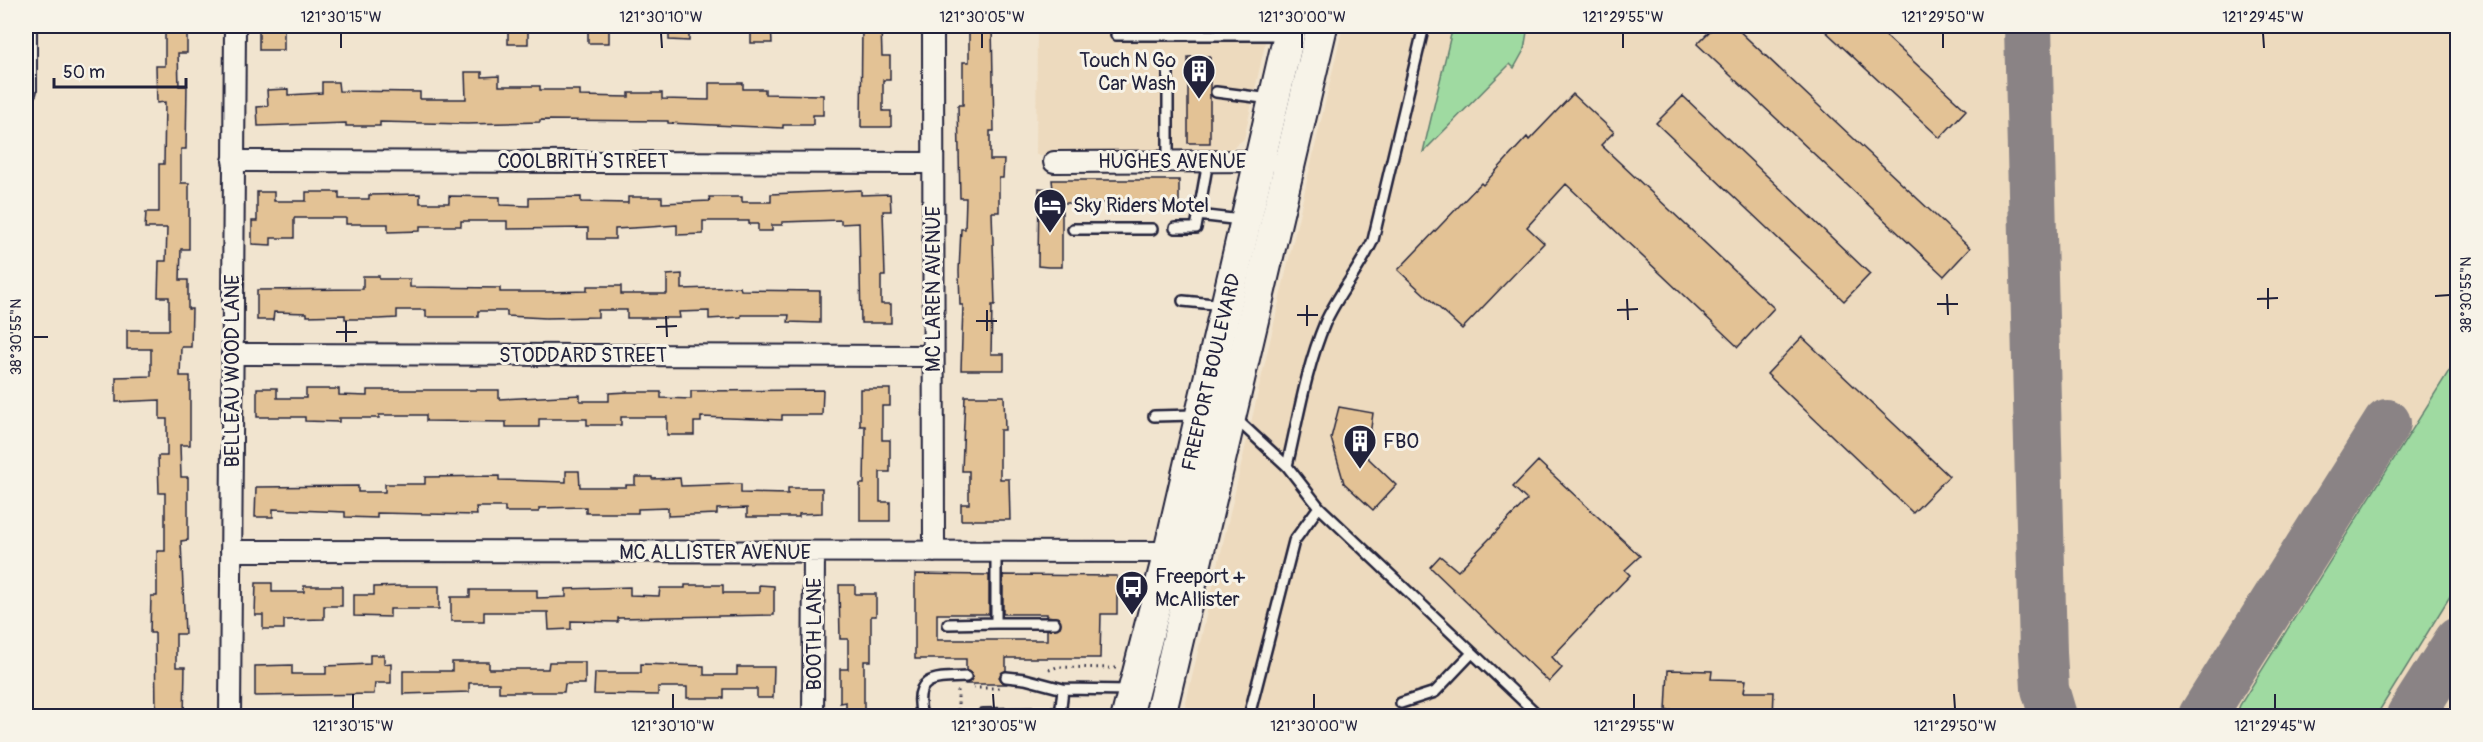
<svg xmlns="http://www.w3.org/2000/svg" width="2483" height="742" viewBox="0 0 2483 742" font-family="Pangolin,sans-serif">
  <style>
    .built { fill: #eddabe }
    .green { fill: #9fdaa1; stroke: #607e6e; stroke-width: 1.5 }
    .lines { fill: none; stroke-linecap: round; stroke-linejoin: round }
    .taxiway { stroke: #8a8385; stroke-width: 48 }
    .building { fill: #e3c295; stroke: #22223b; stroke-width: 1.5 }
    .lane-casing { stroke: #22223b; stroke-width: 14 }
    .street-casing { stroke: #22223b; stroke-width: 24 }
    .primary-casing { stroke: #22223b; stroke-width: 34 }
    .path { stroke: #22223b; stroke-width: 3; stroke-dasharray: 1.5 4.5; stroke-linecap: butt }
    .lane { stroke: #f7f3e8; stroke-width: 9 }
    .street { stroke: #f7f3e8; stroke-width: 20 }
    .primary { stroke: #f7f3e8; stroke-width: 30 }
    .ticks { fill: none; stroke: #22223b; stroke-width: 2 }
    .labels { text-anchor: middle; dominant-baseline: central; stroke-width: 6; stroke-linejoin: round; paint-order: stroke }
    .poi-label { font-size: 20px; fill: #22223b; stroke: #f7f3e8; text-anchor: start }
    .street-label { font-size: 20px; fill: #22223b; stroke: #f7f3e8 }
    .neatline { fill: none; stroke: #22223b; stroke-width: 2 }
    .ticks-label { font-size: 15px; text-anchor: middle; fill: #22223b }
  </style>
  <rect width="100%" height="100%" fill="#f1e4cf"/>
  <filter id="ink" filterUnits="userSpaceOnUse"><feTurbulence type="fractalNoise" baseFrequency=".0167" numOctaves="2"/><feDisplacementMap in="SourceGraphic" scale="12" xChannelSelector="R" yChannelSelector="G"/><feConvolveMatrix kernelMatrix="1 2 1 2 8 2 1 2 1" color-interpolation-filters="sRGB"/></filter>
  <g filter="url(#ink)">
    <path class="built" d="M 1037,26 L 1269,26 L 1244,139 L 1226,153 L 1036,155 Z
      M 1343,26 L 2457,26 L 2457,716 L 1183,716 Z"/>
    <path class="green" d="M 1453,26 L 1518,26 L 1518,28 L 1527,32 L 1524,50 L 1514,68 L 1510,64 L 1423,152 Z
      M 2457,358 L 2457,585 L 2376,716 L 2236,716 L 2240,705 Z"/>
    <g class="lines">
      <path class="taxiway" d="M 2028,26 L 2043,652 L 2045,689 L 2053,716
        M 2202,716 L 2387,423
        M 2410,716 L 2458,641"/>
    </g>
    <path class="building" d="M 165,26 L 187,26 L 187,53 L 178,53 L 179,86 L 187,86 L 186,149 L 181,149 L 181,183 L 189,183 L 189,249 L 181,249 L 180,280 L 188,280 L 188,309 L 192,309 L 191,347 L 181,347 L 180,376 L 190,376 L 190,445 L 180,445 L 181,477 L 188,477 L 188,540 L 181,541 L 185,634 L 176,634 L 176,667 L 185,667 L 184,717 L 162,717 L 162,713 L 156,713 L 155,633 L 150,633 L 151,596 L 157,596 L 157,551 L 165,551 L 165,493 L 159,493 L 158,456 L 167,456 L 167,419 L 160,419 L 160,400 L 116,402 L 116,377 L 151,376 L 151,349 L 127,349 L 127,330 L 169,330 L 169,297 L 158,297 L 159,261 L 166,261 L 167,228 L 145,228 L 146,212 L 159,212 L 159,164 L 164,164 L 165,102 L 157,103 L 156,66 L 165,66 Z
      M 259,26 L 284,26 L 284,50 L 259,50 Z
      M 508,26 L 528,26 L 528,44 L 508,44 Z
      M 588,26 L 609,26 L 609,43 L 588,43 Z
      M 669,26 L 689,26 L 689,41 L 669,40 Z
      M 751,26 L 771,26 L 772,43 L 751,43 Z
      M 862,26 L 881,26 L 882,56 L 890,56 L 890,80 L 883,80 L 883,111 L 891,111 L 891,127 L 861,127 Z
      M 969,26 L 992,26 L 994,131 L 990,131 L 990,160 L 1004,160 L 1003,178 L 999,178 L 999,212 L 992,212 L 995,305 L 992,305 L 991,354 L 1004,354 L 1004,370 L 961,370 L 963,305 L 960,305 L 959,271 L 961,229 L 965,229 L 966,198 L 960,198 L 958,105 L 963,105 L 963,62 L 969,62 Z
      M 1715,26 L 1734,26 L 1970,248 L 1944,276 L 1697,44 Z
      M 1820,26 L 1875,26 L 1966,110 L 1940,138 Z
      M 1210,56 L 1210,143 L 1188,143 L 1188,57 Z
      M 465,72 L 482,72 L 482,77 L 499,76 L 499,86 L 540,86 L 540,90 L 580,90 L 580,96 L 629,97 L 629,93 L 662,93 L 662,99 L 709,100 L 709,83 L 743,83 L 743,89 L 765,89 L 765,94 L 823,95 L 823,115 L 813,115 L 813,125 L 783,125 L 783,128 L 668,123 L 668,121 L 540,120 L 540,122 L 467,124 L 380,122 L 380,126 L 346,126 L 346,123 L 258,126 L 257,107 L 268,106 L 267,90 L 288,89 L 288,95 L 322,93 L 322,82 L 338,82 L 339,91 L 420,92 L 420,99 L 466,99 Z
      M 1573,94 L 1614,132 L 1601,145 L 1774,308 L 1738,347 L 1566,184 L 1527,227 L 1544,243 L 1462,329 L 1398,270 L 1481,183 L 1483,185 L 1527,137 L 1529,140 Z
      M 1683,96 L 1870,274 L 1844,301 L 1656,123 Z
      M 1052,180 L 1179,180 L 1179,203 L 1062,203 L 1062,267 L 1048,267 L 1038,266 L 1039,188 L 1053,189 Z
      M 861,190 L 861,195 L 890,194 L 891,211 L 883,211 L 885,276 L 881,276 L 881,304 L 891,304 L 891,323 L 861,323 L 859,223 L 841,224 L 841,220 L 782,222 L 782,225 L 772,225 L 772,231 L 758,231 L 758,224 L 749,224 L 749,221 L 703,221 L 703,234 L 677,235 L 677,225 L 650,227 L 615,229 L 615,239 L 588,239 L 588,228 L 507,229 L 507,221 L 461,221 L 461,226 L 420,226 L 420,231 L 388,232 L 388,224 L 346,224 L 346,218 L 294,218 L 294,238 L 271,238 L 271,245 L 252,244 L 252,221 L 257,221 L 257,192 L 274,192 L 274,201 L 306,201 L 306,192 L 339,192 L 339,199 L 369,199 L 369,195 L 420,194 L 420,203 L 449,203 L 449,196 L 500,197 L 500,205 L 529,206 L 529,198 L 581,197 L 581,202 L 628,203 L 628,197 L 662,197 L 662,203 L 710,201 L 709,197 L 742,197 L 742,202 L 771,202 L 771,194 Z
      M 682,274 L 682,289 L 740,287 L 741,290 L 820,291 L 820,323 L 788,322 L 789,315 L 741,315 L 741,317 L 709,319 L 709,311 L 679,312 L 680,318 L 627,318 L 627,310 L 598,310 L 598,317 L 546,318 L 507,316 L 507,311 L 478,311 L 478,317 L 426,317 L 426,310 L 397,310 L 397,318 L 379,319 L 345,319 L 345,315 L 307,316 L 307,313 L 274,312 L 273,320 L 257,320 L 257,290 L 363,289 L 363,276 L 379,276 L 379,279 L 410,279 L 410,287 L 500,288 L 500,292 L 546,292 L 587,291 L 587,286 L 621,286 L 621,294 L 667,294 L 667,275 Z
      M 1802,337 L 1949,476 L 1913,513 L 1767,374 Z
      M 257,388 L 277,388 L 277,398 L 306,398 L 306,389 L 339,389 L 339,395 L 367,396 L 367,390 L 499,390 L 499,399 L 580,395 L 580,401 L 609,401 L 609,393 L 628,392 L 661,392 L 661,398 L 691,399 L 691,391 L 823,390 L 822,415 L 782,415 L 782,420 L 701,417 L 701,422 L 694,422 L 694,435 L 667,435 L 667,417 L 621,417 L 621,425 L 587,425 L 587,419 L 539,419 L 539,427 L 506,427 L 506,422 L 426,421 L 426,415 L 379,415 L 379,418 L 339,418 L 339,422 L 305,421 L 305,417 L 257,417 Z
      M 860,389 L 890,389 L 890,406 L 882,406 L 882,440 L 890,440 L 890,472 L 880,472 L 880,502 L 890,502 L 890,521 L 860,521 L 860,484 L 864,484 L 865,426 L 860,426 Z
      M 965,396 L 1004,396 L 1005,430 L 1000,430 L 1000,479 L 1009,479 L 1010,520 L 961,520 L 961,504 L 969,504 L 969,471 L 962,471 Z
      M 1339,407 L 1373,413 L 1367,457 L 1396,485 L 1373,510 L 1344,483 L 1331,438 Z
      M 1538,461 L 1640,556 L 1625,570 L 1630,575 L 1552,657 L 1562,668 L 1549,682 L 1430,567 L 1440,556 L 1458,571 L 1527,500 L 1513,487 Z
      M 566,471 L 579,471 L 580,487 L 626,487 L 626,485 L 635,485 L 635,477 L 652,477 L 652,479 L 680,478 L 681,486 L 741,484 L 741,493 L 788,494 L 788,488 L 822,488 L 822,513 L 799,514 L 799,517 L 747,517 L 747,508 L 717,509 L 717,514 L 668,516 L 668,508 L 638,509 L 638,513 L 586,513 L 586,507 L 539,508 L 539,512 L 505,512 L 505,507 L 476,507 L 477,515 L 377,513 L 377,518 L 345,517 L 345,512 L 273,509 L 273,517 L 255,517 L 256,487 L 358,486 L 358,492 L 385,492 L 385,484 L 425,484 L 425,477 L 499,476 L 499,480 L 566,482 Z
      M 915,574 L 989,575 L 989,614 L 937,614 L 937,640 L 1047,640 L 1047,630 L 1060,627 L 1059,618 L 1047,616 L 1047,614 L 1003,614 L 1003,575 L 1117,576 L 1117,614 L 1101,614 L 1100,658 L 1006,658 L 1006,670 L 999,677 L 1006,684 L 966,684 L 973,677 L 966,670 L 966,659 L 915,659 Z
      M 256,583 L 272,583 L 272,592 L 304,592 L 304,586 L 342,586 L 342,606 L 324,606 L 324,619 L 284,620 L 284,629 L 263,629 L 263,615 L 255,615 Z
      M 685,585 L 723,585 L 723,593 L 759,593 L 759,585 L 774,586 L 774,615 L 618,618 L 618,622 L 571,621 L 571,629 L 549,630 L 548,612 L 484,612 L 484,621 L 451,621 L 451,597 L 470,597 L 470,590 L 537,590 L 537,598 L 566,597 L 566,589 L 630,587 L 630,595 L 659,596 L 660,588 L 685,588 Z
      M 839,585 L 855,585 L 855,594 L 876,594 L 876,616 L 871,616 L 871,661 L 864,661 L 864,717 L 846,717 L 846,702 L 840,703 L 840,669 L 848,669 L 848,639 L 840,639 Z
      M 401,586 L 439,586 L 439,609 L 390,609 L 390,617 L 354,616 L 354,595 L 374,595 L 374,587 Z
      M 370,655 L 384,655 L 384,664 L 391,663 L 391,683 L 375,683 L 374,694 L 255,696 L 255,666 L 292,665 L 292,674 L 326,674 L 326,666 L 370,664 Z
      M 452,662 L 489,662 L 489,669 L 548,669 L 549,662 L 585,662 L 585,684 L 565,684 L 564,692 L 499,692 L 499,683 L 469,683 L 469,692 L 403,694 L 403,671 L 452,671 Z
      M 641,664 L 704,666 L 704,675 L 737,675 L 737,667 L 774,667 L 773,698 L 757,698 L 757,689 L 724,689 L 724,698 L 687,698 L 687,687 L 658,687 L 658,695 L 594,694 L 595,673 L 641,673 Z
      M 1668,670 L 1712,671 L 1711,679 L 1746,680 L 1744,692 L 1774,692 L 1773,717 L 1674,717 L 1674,710 L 1666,711 Z"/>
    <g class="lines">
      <g class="lane-casing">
        <path id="lane" d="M 1116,35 L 1285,35
          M 1168,68 L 1168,162
          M 1216,92 L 1271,99
          M 1198,215 L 1241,220
          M 1175,228 L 1196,228 L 1208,161
          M 1073,229 L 1152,229
          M 1183,301 L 1224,305
          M 1154,416 L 1195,415
          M 1235,418 L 1287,466 L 1319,507 L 1539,716
          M 1287,466 C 1298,419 1306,368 1325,323 C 1338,294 1360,269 1373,240 L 1424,26
          M 996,623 L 1055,623
          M 948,624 L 996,623 L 996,552
          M 1006,677 L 1025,679 L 1063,689
          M 1401,703 L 1435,692 L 1472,653
          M 922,716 C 912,676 935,678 966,677
          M 983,716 L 983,714 L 1061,713
          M 1060,716 L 1063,689 L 1130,690
          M 1249,716 L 1294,541 L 1319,507"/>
      </g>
      <g class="street-casing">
        <path id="street" d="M 933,26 L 934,552
          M 26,90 L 26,26
          M 233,161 L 933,163
          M 1054,162 L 1270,161
          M 232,354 L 933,356
          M 231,551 L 1180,552
          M 230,716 L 235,26
          M 813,716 L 814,552"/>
      </g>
      <g class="primary-casing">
        <g id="primary">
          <path id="s1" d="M 1127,716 L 1169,552 L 1291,26"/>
          <path d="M 1160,716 L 1322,26"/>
        </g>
      </g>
      <path class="path" d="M 1049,670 L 1057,667 L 1117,668
        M 973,688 L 1000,688
        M 958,716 L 958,688"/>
      <use href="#lane" class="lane"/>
      <use href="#street" class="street"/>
      <use href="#primary" class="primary"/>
    </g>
  </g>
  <path class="ticks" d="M 341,33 L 341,48M 661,33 L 662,48M 982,33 L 982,48M 1302,33 L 1302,48M 1623,33 L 1623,48M 1943,33 L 1943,48M 2263,33 L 2264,48M 2268,288 L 2268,309M 1947,294 L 1948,315M 2435,296 L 2450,295M 1627,299 L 1628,320M 2257,299 L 2278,298M 1937,304 L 1958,304M 1307,305 L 1307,326M 987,310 L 987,331M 1617,310 L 1638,309M 1297,315 L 1318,315M 666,316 L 667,337M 346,321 L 346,342M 976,321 L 997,321M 656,327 L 677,326M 336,332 L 357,332M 33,337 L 48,337M 353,694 L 353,709M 673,694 L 673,709M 993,694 L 994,709M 1314,694 L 1314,709M 1634,694 L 1634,709M 1954,694 L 1955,709M 2275,694 L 2275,709"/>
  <defs>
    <g id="building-pin" transform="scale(1.725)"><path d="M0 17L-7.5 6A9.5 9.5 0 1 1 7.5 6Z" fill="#22223b" stroke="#f7f3e8"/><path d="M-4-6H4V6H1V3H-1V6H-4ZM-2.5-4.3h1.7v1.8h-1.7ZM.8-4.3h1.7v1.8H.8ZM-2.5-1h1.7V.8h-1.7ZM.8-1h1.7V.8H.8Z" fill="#fff"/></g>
    <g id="hotel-pin" transform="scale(1.725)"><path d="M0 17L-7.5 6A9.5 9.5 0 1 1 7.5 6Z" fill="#22223b" stroke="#f7f3e8"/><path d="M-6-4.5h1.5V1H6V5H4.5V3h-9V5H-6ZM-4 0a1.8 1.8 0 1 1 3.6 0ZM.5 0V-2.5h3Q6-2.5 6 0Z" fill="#fff"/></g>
    <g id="bus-pin" transform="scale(1.725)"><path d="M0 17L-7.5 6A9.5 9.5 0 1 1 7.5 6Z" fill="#22223b" stroke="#f7f3e8"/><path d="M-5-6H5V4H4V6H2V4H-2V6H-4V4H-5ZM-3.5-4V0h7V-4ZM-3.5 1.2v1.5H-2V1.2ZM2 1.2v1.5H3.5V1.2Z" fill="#fff"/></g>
  </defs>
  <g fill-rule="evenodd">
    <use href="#building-pin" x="1199" y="71"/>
    <use href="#hotel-pin" x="1050" y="205"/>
    <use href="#building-pin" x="1360" y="441"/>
    <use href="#bus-pin" x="1132" y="587"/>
  </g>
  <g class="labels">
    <g class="poi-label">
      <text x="1176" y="60" text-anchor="end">Touch N Go<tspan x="1176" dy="23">Car Wash</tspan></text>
      <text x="1073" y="205">Sky Riders Motel</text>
      <text x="1383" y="441">FBO</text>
      <text x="1155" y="576">Freeport +<tspan x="1155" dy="23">McAllister</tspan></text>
    </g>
    <g class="street-label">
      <text x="583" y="161">COOLBRITH STREET</text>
      <text x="1172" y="161">HUGHES AVENUE</text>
      <text transform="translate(933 289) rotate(-90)">MC LAREN AVENUE</text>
      <text x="583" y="355">STODDARD STREET</text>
      <text transform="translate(232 371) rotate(-90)">BELLEAU WOOD LANE</text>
      <text stroke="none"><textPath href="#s1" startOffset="354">FREEPORT BOULEVARD</textPath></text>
      <text x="715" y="552">MC ALLISTER AVENUE</text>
      <text transform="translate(814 634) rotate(-90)">BOOTH LANE</text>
    </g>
  </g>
  <rect width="2483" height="742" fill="none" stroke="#f7f3e8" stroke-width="66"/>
  <path d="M54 78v9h132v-9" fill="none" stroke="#22223b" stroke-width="3"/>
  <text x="63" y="78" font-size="18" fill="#22223b" stroke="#f7f3e8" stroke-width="4.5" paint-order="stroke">50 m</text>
  <rect x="33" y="33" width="2417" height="676" class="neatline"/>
  <g class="ticks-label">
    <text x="341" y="22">121°30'15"W</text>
    <text x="661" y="22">121°30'10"W</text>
    <text x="982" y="22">121°30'05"W</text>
    <text x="1302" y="22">121°30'00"W</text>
    <text x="1623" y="22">121°29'55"W</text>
    <text x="1943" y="22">121°29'50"W</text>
    <text x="2263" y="22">121°29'45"W</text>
    <text transform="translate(2466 295) rotate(-90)" y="5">38°30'55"N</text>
    <text transform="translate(16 337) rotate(-90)" y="5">38°30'55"N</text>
    <text x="353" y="731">121°30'15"W</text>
    <text x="673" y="731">121°30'10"W</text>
    <text x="994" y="731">121°30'05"W</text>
    <text x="1314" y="731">121°30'00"W</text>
    <text x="1634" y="731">121°29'55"W</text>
    <text x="1955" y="731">121°29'50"W</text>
    <text x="2275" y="731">121°29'45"W</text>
  </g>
</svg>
